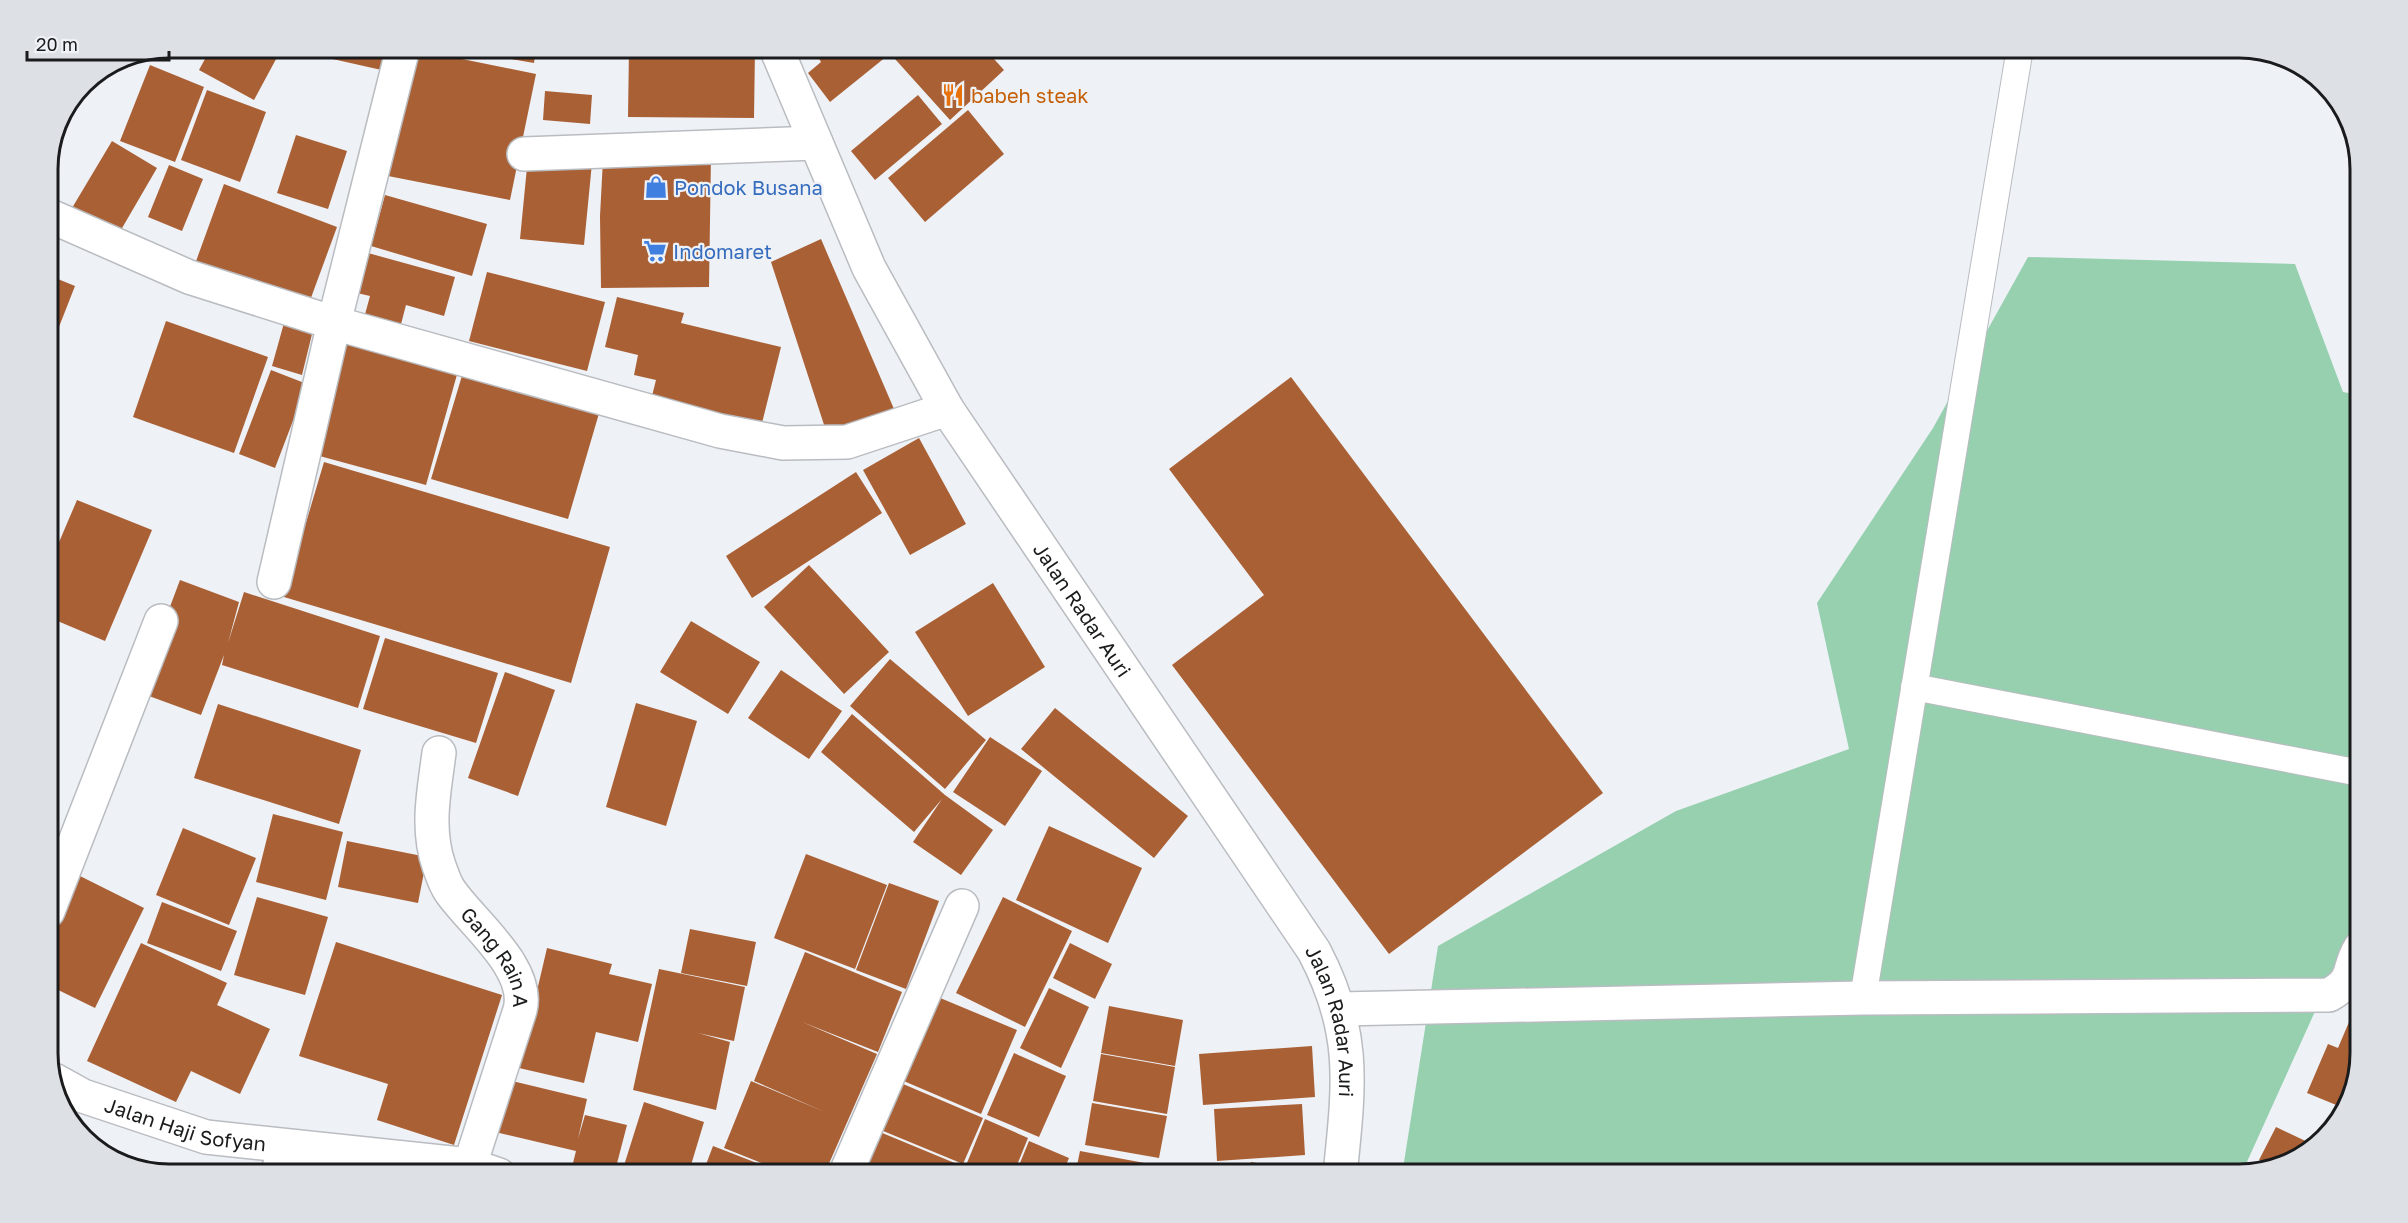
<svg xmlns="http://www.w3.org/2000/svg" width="2408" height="1223" viewBox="0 0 2408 1223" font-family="'Golos Text',sans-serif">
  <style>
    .green { fill: #96d0af }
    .building { fill: #aa6035 }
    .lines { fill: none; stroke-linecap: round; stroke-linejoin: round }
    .service-casing { stroke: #b9bcc0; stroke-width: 28 }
    .minor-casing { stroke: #b9bcc0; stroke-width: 36 }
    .secondary-casing { stroke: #b9bcc0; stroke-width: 36 }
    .service { stroke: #fff; stroke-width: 26 }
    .minor { stroke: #fff; stroke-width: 33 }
    .secondary { stroke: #fff; stroke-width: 33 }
    .labels { text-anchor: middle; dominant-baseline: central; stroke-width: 4.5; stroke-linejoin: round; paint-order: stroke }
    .food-label { font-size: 20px; fill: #c56008; stroke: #eef1f6; text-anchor: start }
    .shop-label { font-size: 20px; fill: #366cbe; stroke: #eef1f6; text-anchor: start }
    .street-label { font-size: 20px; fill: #1a1b1c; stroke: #eef1f6 }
    .rim { fill: none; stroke: #1a1b1c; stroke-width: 3 }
  </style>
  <rect width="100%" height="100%" fill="#eef1f6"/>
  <path class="green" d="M 2028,257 L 2295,264 L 2343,392 L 2360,395 L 2360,912 L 2241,1175 L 1402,1175 L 1438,946 L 1676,811 L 1849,749 L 1817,603 L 1933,428 Z"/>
  <path class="building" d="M 211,48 L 282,48 L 254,100 L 199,70 Z
    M 298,48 L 391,48 L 386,71 L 297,51 Z
    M 408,48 L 536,74 L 510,200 L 383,175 Z
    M 448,48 L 536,48 L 534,63 Z
    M 629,48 L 755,48 L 754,118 L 628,117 Z
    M 813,48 L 897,48 L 830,102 L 808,73 L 821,62 Z
    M 906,48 L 984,48 L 1004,70 L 950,120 L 895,59 Z
    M 150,65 L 204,87 L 175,162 L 120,141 Z
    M 207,90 L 266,112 L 240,182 L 181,160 Z
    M 545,91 L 592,95 L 590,124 L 543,120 Z
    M 918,95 L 942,124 L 875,180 L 851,151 Z
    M 968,110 L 1004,154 L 925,222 L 888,178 Z
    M 296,135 L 347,151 L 328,209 L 277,193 Z
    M 112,141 L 157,168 L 118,235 L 72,208 Z
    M 711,155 L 709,287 L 601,288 L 600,216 L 603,159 Z
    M 528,157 L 592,163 L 584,245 L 520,239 Z
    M 169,165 L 203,179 L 182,231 L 148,217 Z
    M 224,184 L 337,227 L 308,306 L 195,264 Z
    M 385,195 L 487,224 L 472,276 L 371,246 Z
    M 821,239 L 894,409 L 828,437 L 771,262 Z
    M 368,253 L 455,277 L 444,316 L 406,305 L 400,328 L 364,318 L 370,296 L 357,293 Z
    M 487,272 L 605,302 L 587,371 L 469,341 Z
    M 48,275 L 75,286 L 48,355 Z
    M 617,297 L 684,313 L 681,323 L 781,347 L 760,431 L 650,404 L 656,380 L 634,375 L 638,355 L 605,347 Z
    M 166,321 L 268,357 L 234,453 L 133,417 Z
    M 284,323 L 313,330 L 302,375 L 272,366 Z
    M 348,340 L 458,371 L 426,485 L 316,455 Z
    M 464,369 L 600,410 L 568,519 L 431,479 Z
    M 271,370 L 307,384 L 275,468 L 239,454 Z
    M 1291,377 L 1603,793 L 1389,954 L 1172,665 L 1264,595 L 1169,469 Z
    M 919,438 L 966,524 L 910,555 L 863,470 Z
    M 324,462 L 610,547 L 571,683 L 284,597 Z
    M 856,472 L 882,513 L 752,598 L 726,556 Z
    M 77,500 L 152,530 L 105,641 L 48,617 L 48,568 Z
    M 809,565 L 889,652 L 844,694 L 764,607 Z
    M 180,580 L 239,602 L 228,643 L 244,592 L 380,636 L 358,708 L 222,665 L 224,655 L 201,715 L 138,692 Z
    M 993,583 L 1045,667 L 968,716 L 915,632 Z
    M 691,621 L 760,662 L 728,714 L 660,672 Z
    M 385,638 L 498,673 L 476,743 L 363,709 Z
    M 890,659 L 986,740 L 945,789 L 850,706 Z
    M 781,670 L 842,711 L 809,759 L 748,718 Z
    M 505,672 L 555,690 L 518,796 L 468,778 Z
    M 636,703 L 697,721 L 666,826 L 606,807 Z
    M 218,704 L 361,750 L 339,824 L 194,778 Z
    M 1055,708 L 1188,816 L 1154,858 L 1021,749 Z
    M 852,714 L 945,795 L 993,830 L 961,875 L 913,842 L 942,799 L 914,832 L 821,752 Z
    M 990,737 L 1042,771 L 1005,826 L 953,792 Z
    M 273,814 L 343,832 L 326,900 L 256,882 Z
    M 1049,826 L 1142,868 L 1108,943 L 1016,900 Z
    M 183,828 L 256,858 L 229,925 L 156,895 Z
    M 347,841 L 427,857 L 418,903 L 338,887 Z
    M 806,854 L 887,885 L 855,969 L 774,938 Z
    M 78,875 L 144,908 L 95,1008 L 48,985 L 48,935 Z
    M 889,883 L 939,901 L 906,989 L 856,970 Z
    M 257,897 L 328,917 L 305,995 L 234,975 Z
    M 1003,897 L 1072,931 L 1025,1027 L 956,993 Z
    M 162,902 L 237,931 L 221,971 L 147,943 Z
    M 690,929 L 756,942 L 747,986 L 681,973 Z
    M 336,942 L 502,995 L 454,1145 L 377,1120 L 388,1084 L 299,1056 Z
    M 141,943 L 227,983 L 217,1005 L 270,1029 L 240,1094 L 191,1071 L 176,1102 L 87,1061 Z
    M 1070,943 L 1112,964 L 1095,999 L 1053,978 Z
    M 547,948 L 612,964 L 609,974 L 652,984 L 638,1042 L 596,1032 L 584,1083 L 519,1068 Z
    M 805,952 L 902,992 L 878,1052 L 802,1022 L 877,1054 L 824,1175 L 792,1175 L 724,1148 L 751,1081 L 825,1112 L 754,1081 Z
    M 659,969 L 745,987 L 734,1041 L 698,1033 L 730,1042 L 716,1110 L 633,1090 Z
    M 1049,988 L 1089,1007 L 1061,1068 L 1020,1048 Z
    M 933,995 L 1017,1030 L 981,1114 L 899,1079 Z
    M 2360,996 L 2360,1054 L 2346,1109 L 2307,1093 L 2328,1044 L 2338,1048 Z
    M 1109,1006 L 1183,1020 L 1175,1066 L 1101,1053 Z
    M 1312,1046 L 1315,1097 L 1203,1105 L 1199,1054 Z
    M 1014,1053 L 1066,1076 L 1039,1137 L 987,1115 Z
    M 1101,1054 L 1175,1067 L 1167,1114 L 1093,1101 Z
    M 508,1080 L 587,1099 L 578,1139 L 585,1115 L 627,1125 L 614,1175 L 602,1175 L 572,1167 L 576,1151 L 495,1132 Z
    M 896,1081 L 983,1118 L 963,1164 L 876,1128 Z
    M 644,1102 L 704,1122 L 688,1175 L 621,1175 Z
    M 1092,1103 L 1167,1116 L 1159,1158 L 1085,1145 Z
    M 1302,1104 L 1305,1155 L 1217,1161 L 1214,1109 Z
    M 985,1119 L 1028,1138 L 1013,1175 L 962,1175 Z
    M 2276,1127 L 2314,1145 L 2306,1155 L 2271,1165 L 2259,1160 Z
    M 875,1130 L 962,1166 L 958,1175 L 856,1175 Z
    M 1029,1141 L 1069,1158 L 1062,1175 L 1015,1175 Z
    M 713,1146 L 788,1175 L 702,1175 Z
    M 1080,1151 L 1150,1164 L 1148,1175 L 1075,1175 Z
    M 1251,1162 L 1309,1172 L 1308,1175 L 1248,1175 Z
    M 1157,1164 L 1214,1173 L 1214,1175 L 1155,1175 Z"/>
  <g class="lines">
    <g class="service-casing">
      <path id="service" d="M 1914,687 L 2360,773
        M 1863,998 L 2020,48"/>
    </g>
    <g class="minor-casing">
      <g id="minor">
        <path d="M 524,154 L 816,143"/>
        <path d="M 48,215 L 189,277 L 334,323 L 720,431 L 783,443 L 847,442 L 947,409"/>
        <path d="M 274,582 L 334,323 L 403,48"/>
        <path id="s1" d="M 439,753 C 434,792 426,828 439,866 C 442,874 445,884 450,891 C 472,923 531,968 520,1010 L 470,1165"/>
        <path d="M 48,911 L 161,621"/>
        <path d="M 1340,1009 L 1863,998 L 2329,995 C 2357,979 2346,971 2360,948"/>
        <path id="s2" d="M 54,1080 L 83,1096 L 206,1137 L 470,1165 L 499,1175"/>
        <path d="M 277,1175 L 285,1147"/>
        <path d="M 845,1175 L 962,906"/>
      </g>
    </g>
    <g class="secondary-casing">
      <g id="secondary">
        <path id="s3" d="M 776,48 L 869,268 L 947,409 L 1314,951 C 1357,1032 1349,1086 1340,1175"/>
      </g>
    </g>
    <use href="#service" class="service"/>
    <use href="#minor" class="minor"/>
    <use href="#secondary" class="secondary"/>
  </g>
  <defs>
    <g id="restaurant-bare" transform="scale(1.8)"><path d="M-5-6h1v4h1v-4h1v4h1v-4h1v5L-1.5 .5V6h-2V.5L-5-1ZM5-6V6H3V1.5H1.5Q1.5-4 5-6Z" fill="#e8710a" stroke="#eef1f6" stroke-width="2.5" paint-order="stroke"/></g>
    <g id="shop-bare" transform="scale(1.8)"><path d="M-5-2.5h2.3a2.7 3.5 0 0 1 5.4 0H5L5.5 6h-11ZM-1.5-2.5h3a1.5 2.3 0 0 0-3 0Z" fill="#3f7fe0" stroke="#eef1f6" stroke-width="2.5" paint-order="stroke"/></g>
    <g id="supermarket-bare" transform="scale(1.8)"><path d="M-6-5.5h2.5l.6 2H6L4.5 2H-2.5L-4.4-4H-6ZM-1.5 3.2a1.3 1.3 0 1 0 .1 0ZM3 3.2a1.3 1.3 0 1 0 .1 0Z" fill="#3f7fe0" stroke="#eef1f6" stroke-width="2.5" paint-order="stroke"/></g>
  </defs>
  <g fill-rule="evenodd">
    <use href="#restaurant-bare" x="953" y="95"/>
    <use href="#shop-bare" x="656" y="187"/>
    <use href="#supermarket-bare" x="655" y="251"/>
  </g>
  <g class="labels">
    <g class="food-label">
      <text x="971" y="95">babeh steak</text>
    </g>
    <g class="shop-label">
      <text x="674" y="187">Pondok Busana</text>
      <text x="673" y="251">Indomaret</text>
    </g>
    <g class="street-label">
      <text stroke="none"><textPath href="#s3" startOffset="642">Jalan Radar Auri</textPath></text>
      <text stroke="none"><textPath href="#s1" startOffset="224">Gang Rain A</textPath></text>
      <text stroke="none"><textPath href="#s3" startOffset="1128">Jalan Radar Auri</textPath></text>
      <text stroke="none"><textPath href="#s2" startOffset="140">Jalan Haji Sofyan</textPath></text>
    </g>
  </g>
  <path d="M0 0H2408V1223H0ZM169 58H2239A111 111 0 0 1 2350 169V1053A111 111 0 0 1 2239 1164H169A111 111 0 0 1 58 1053V169A111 111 0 0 1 169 58Z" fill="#dde0e5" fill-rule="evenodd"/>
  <path class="rim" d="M169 58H2239A111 111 0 0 1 2350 169V1053A111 111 0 0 1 2239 1164H169A111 111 0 0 1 58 1053V169A111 111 0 0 1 169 58Z"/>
  <path d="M27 51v9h142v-9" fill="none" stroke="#1a1b1c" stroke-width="3"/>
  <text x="36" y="51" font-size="18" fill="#1a1b1c" stroke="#eef1f6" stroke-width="4.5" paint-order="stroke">20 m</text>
</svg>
